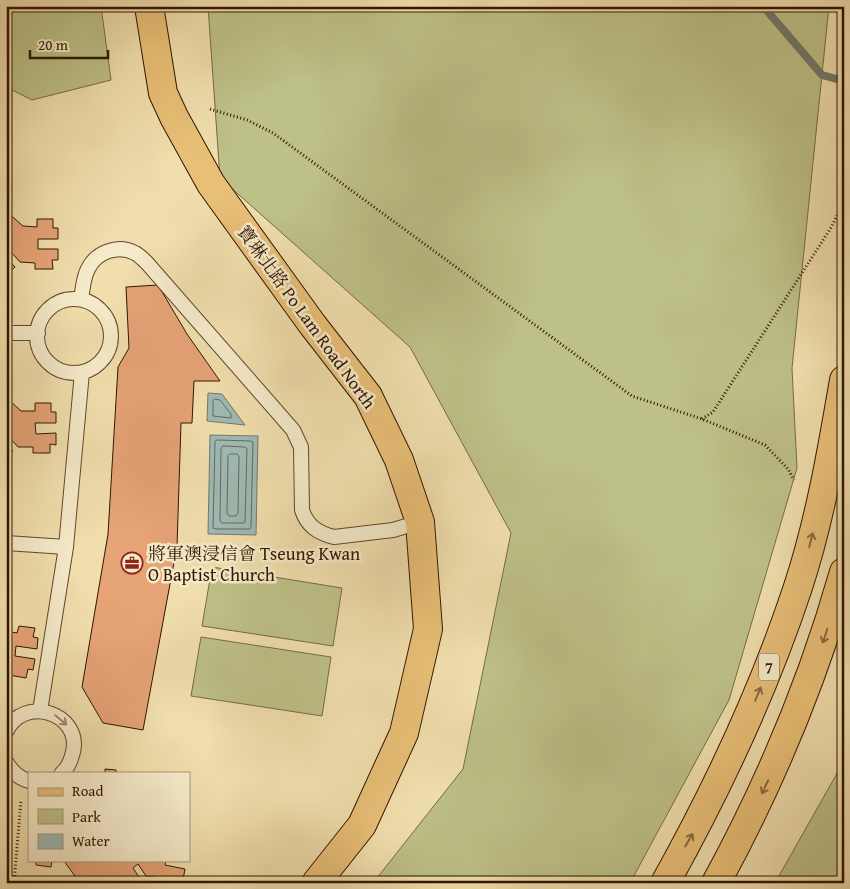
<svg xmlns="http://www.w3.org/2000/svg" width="850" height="889" viewBox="0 0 850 889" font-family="'Gentium Book Plus','Noto Serif TC',serif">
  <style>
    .green { fill: #bdc087; stroke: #776a44 }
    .water { fill: #9ebab4; stroke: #72786c }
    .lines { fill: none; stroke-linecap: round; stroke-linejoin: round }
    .shore { stroke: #68685a; stroke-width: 1 }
    .stream { stroke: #72786c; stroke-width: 8 }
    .building { fill: #e5a376; stroke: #311501 }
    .lane-casing { stroke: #61472c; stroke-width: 16 }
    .primary-casing { stroke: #311501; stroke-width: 30 }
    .highway-casing { stroke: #311501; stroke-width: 30 }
    .path { stroke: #311501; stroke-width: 3; stroke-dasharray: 1 2.5; stroke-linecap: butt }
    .lane { stroke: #f5eac9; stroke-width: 14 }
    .primary { stroke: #e8bf76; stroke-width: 28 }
    .highway { stroke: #e8bf76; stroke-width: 28 }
    .oneway { stroke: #8c6a3c }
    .oneway2 { stroke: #9d8a6f }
    .labels { text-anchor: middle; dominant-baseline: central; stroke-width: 5; stroke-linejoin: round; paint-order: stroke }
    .shield { fill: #f5eac9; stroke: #6c553d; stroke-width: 1 }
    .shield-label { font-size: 16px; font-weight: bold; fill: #311501 }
    .street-label { font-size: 18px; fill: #311501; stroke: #f5eac9 }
    .poi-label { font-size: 18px; fill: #311501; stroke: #f5eac9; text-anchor: start }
  </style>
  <rect width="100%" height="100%" fill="#f0deac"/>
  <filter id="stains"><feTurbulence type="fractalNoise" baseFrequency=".004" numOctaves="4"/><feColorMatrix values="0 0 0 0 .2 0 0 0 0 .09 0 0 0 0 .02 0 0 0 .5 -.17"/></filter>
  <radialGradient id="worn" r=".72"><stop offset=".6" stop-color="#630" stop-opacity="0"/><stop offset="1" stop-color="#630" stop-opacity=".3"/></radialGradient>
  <path class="green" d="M 6,6 L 101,6 L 111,80 L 32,100 L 6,87 Z
    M 208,6 L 829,6 L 792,368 L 797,468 L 729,700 L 630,883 L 373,883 L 463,769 L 511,533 L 410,347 L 220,178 Z
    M 212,567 L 342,588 L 333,646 L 202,626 Z
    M 201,637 L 331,657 L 322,716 L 191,696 Z
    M 844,761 L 844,883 L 775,883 Z"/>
  <path class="water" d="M 208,393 L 222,394 L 245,425 L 207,421 Z
    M 210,435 L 258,436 L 256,535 L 208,534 Z"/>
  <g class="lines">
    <path class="shore" d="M 215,399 L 220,400 L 231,414 L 231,418 L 213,416 L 213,401 Z
      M 217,440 L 251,441 L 253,442 L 251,527 L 250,529 L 216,529 L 213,528 L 215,442 Z
      M 223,446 L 245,447 L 247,449 L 245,521 L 244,523 L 222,523 L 220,521 L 221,449 Z
      M 230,454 L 237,454 L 239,456 L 238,513 L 236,516 L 229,516 L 227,513 L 228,456 Z"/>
    <path class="stream" d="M 763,6 L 822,75 L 844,81"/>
  </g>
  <path class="building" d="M 6,211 L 23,226 L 37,227 L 37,219 L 53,219 L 53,228 L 58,228 L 58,239 L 38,239 L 38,249 L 58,249 L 58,260 L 52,260 L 53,269 L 35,269 L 35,263 L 20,262 L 11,252 L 6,256 Z
    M 6,257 L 15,267 L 6,276 Z
    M 158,285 L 187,334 L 220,381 L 194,381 L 192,423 L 181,423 L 177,546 L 143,730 L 103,723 L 82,687 L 108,534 L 118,367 L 129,348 L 126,287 Z
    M 6,397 L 21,411 L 35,411 L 35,403 L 51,403 L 51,412 L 56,412 L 56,423 L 35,423 L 36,434 L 56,433 L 56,445 L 50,444 L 50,453 L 33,453 L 33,447 L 18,447 L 9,437 L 6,439 Z
    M 6,444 L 13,451 L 6,459 Z
    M 19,626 L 35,628 L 33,637 L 38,638 L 37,649 L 16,646 L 15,656 L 35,659 L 33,670 L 28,669 L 26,678 L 9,675 L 10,669 L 6,668 L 6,631 L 17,633 Z
    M 105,769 L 116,770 L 116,773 L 105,773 Z
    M 6,818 L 12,819 L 10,830 L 6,829 Z
    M 36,860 L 52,860 L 51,867 L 36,865 Z
    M 60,860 L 166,860 L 165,865 L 185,869 L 183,880 L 178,879 L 177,883 L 160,883 L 161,878 L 146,876 L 138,864 L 133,868 L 141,880 L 136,883 L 93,883 L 90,878 L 85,883 L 80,883 L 64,861 Z"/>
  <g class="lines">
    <g class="lane-casing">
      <path id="lane" d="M 81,299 C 83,289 83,278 88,269 C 96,252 118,244 135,253 C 139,255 143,259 147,263 L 293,430 L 301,447 L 302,510 C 307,526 318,533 334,537 L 393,530 L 420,522
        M37 336a37 37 0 1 1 74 0a37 37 0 1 1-74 0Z
        M 6,333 L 38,333
        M 6,543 L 66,547
        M 40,711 L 66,547 L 82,372
        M 6,732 C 23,694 82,713 73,752 C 71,760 68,768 62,773
        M 6,762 C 12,771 18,778 29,781"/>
    </g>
    <g class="primary-casing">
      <path id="primary" d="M 149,6 L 163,93 L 174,117 L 211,184 L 312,324 L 368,396 L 399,460 L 420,522 L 428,629 L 404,733 L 362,825 L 316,883"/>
    </g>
    <g class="highway-casing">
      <path id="highway" d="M 665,883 C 718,788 764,690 798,587 C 820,520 832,450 844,380
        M 716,883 C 770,784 813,681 844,572"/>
    </g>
    <path class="path" d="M 210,109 L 247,120 L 273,133 L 632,396 L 702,419 L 765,445 L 788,469 L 794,480
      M 702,419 L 713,412 L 832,226 L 844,201
      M 14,883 L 21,800"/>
    <use href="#lane" class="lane"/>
    <use href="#primary" class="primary"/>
    <use href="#highway" class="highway"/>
  </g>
  <defs><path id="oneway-shaft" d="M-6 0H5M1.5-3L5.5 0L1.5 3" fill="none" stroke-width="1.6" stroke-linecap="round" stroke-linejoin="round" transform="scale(1.25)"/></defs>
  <g class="oneway">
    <use href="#oneway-shaft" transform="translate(811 540) rotate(-76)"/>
    <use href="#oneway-shaft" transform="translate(825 636) rotate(108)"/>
    <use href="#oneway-shaft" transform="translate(758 694) rotate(-67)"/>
    <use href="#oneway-shaft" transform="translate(765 787) rotate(115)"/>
    <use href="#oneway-shaft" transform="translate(689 840) rotate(-60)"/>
  </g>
  <use class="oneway2" href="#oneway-shaft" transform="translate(61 720) rotate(40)"/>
  <defs>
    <g id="office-ring" transform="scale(1.125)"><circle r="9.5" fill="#f5eac9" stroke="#8f2418" stroke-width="1.5"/><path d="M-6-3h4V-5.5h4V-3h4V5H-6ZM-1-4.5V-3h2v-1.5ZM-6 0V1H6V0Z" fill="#8f2418"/></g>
  </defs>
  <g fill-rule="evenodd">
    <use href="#office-ring" x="132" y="563"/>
  </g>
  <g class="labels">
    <rect class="shield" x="759" y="653.5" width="20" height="27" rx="4"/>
    <g class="shield-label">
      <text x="769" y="667">7</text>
    </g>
    <g class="street-label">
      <text transform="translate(307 317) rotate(54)">寶琳北路 Po Lam Road North</text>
    </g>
    <g class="poi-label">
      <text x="148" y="553">將軍澳浸信會 Tseung Kwan<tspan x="148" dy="21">O Baptist Church</tspan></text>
    </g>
  </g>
  <rect width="850" height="889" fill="none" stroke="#f0deac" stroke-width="25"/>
  <rect x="8" y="8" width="835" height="874" fill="none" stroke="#311501" stroke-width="2.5"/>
  <rect x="12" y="12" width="825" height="864" fill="none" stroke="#311501"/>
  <rect x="28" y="772" width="162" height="90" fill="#f5eac9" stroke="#a79579"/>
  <rect x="38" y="788" width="25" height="8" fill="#e8bf76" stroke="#a79579"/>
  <text x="72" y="796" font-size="15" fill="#311501">Road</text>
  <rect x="38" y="809" width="25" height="15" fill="#bdc087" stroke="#a79579"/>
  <text x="72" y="822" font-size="15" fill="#311501">Park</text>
  <rect x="38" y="834" width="25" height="15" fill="#9ebab4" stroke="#a79579"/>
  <text x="72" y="846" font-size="15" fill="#311501">Water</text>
  <path d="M30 50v8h78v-8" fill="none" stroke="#311501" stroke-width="2.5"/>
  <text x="38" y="50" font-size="15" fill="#311501" stroke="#f5eac9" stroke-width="4" paint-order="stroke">20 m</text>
  <rect width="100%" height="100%" filter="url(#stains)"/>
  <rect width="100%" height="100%" fill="url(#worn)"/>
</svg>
